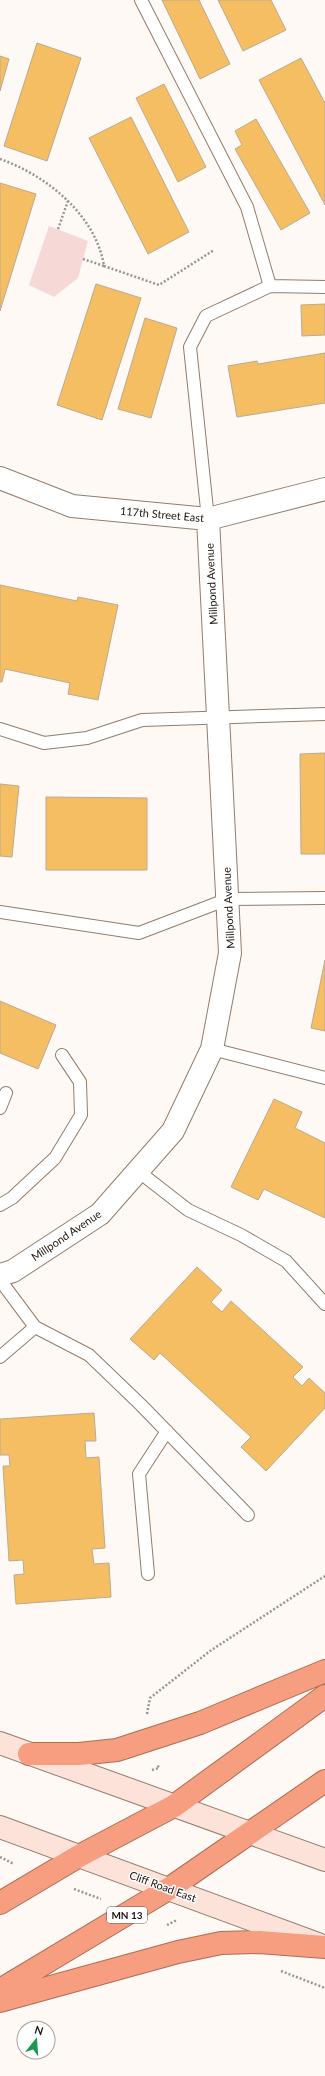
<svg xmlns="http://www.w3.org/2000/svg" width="325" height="2076" viewBox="0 0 325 2076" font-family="Lato,sans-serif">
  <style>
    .green { fill: #f6d8d6 }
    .building { fill: #f5be62; stroke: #baaa92 }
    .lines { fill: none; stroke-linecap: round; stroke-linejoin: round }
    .lane-casing { stroke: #937c6b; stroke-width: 14 }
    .street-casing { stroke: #937c6b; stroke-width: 24 }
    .secondary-casing { stroke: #937c6b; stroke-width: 24 }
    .highway-casing { stroke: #aa6e57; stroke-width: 24 }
    .path { stroke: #9b948f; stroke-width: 2.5; stroke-dasharray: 2 2; stroke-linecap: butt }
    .lane { stroke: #fff; stroke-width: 12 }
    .street { stroke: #fff; stroke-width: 22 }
    .secondary { stroke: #fce2d9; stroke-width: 22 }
    .highway { stroke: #f69e7f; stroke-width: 22 }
    .labels { text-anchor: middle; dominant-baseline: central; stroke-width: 3; stroke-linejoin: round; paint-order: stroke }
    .shield { fill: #fff; stroke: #615a56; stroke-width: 1 }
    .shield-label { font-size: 10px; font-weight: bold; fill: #1d140e }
    .street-label { font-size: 11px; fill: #1d140e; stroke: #fff }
  </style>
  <rect width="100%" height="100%" fill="#fef9f5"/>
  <path class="green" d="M 49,226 L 88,241 L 78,278 L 54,297 L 29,285 Z"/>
  <path class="building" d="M 162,0 L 199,0 L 230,64 L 200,79 Z
    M 218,0 L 271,0 L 286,30 L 243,51 Z
    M 37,43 L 81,58 L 47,161 L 4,146 Z
    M 0,56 L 9,59 L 0,91 Z
    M 301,58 L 325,103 L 325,205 L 259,80 Z
    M 164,84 L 206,167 L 178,182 L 136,98 Z
    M 131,117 L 189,232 L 148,254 L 89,138 Z
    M 256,119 L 310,213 L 281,230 L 235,149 L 242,145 L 235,131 Z
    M 0,183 L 36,194 L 0,311 Z
    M 96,284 L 141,298 L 102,420 L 57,405 Z
    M 325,304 L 325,335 L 302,336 L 301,305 Z
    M 145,318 L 177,328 L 151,418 L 118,409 Z
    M 325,353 L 325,403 L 237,417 L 228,366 L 257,361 L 258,364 Z
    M 0,585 L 77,601 L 78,597 L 118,605 L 98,700 L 68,694 L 70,683 L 5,669 L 2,682 L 0,682 Z
    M 325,753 L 325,854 L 301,854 L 300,754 Z
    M 0,784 L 19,786 L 12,857 L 0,856 Z
    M 46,797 L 147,798 L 147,870 L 46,870 Z
    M 325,960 L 325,1031 L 311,1028 Z
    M 0,1001 L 56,1025 L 38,1069 L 0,1053 Z
    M 274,1099 L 302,1112 L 295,1128 L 325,1143 L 325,1218 L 264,1189 L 258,1200 L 231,1187 Z
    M 197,1267 L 222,1290 L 211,1302 L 222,1312 L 231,1301 L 303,1367 L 293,1377 L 302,1386 L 309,1378 L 325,1393 L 325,1408 L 266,1471 L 241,1447 L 251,1437 L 160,1353 L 154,1360 L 130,1339 Z
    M 94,1413 L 96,1441 L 85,1441 L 86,1458 L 99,1457 L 105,1548 L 92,1549 L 94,1564 L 109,1563 L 111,1597 L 16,1604 L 14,1575 L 24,1574 L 23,1560 L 9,1561 L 3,1466 L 10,1466 L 9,1455 L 0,1455 L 0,1419 Z"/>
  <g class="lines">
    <g class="lane-casing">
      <path id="lane" d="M 141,0 L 247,207 L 270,286
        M 208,519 L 190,347 L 206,316 L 270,286 L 325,287
        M 0,729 L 44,743 L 87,738 L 142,720 L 325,714
        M 0,912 L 139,933 L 228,899 L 325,898
        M 212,1049 L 325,1078
        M 0,1108 L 6,1093
        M 138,1171 L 188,1210 L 241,1235 L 286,1261 L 325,1304
        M 0,1205 L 12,1198 L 55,1158 L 81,1115 L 80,1082 L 62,1055
        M 0,1280 L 35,1327 L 89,1355 L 141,1405 L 248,1515
        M 0,1357 L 35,1327
        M 148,1574 L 139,1474 L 167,1431"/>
    </g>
    <g class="street-casing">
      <path id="street" d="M 0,478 L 72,506 L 208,519 L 325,489
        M 0,1275 L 13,1271 L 100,1214 L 173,1131 L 212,1049 L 230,953 L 208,519"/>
    </g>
    <g class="secondary-casing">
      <path id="secondary" d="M 0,1743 L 325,1860
        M 0,1827 L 318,1944"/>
    </g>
    <g class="highway-casing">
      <path id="highway" d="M 29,1754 L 79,1754 L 117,1750 L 200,1723 L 325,1671
        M 0,1903 L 79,1856 L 174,1806 L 325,1696
        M 0,1990 L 170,1888 L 325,1781
        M 0,2001 L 178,1952 L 221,1943 L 259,1942 L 325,1947"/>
    </g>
    <path class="path" d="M 0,159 C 46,175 96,215 104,266 L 159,285 L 214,250
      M 58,229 L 68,201
      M 83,259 L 104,266
      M 147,1714 L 150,1698 L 210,1651 L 325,1576
      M 152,1770 L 159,1768 L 157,1764
      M 0,1857 L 14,1864
      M 74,1889 L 101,1899
      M 167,1925 L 177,1920
      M 281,1971 L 325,1988"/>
    <use href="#lane" class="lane"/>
    <use href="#street" class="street"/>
    <use href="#secondary" class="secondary"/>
    <use href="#highway" class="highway"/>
  </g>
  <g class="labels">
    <rect class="shield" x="107" y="1907" width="40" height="16" rx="3"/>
    <g class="shield-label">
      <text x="127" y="1915">MN 13</text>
    </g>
    <g class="street-label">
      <text transform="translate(162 514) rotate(5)">117th Street East</text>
      <text transform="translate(211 584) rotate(-93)">Millpond Avenue</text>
      <text transform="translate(228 908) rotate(-93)">Millpond Avenue</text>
      <text transform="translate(66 1235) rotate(-34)">Millpond Avenue</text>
      <text transform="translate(163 1886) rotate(20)">Cliff Road East</text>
    </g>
  </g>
  <g transform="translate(36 2040) rotate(17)"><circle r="19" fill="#ffffff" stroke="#a5a19f"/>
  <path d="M0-3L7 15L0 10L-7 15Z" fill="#1d9754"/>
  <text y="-6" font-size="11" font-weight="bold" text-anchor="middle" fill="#1d140e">N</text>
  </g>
</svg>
